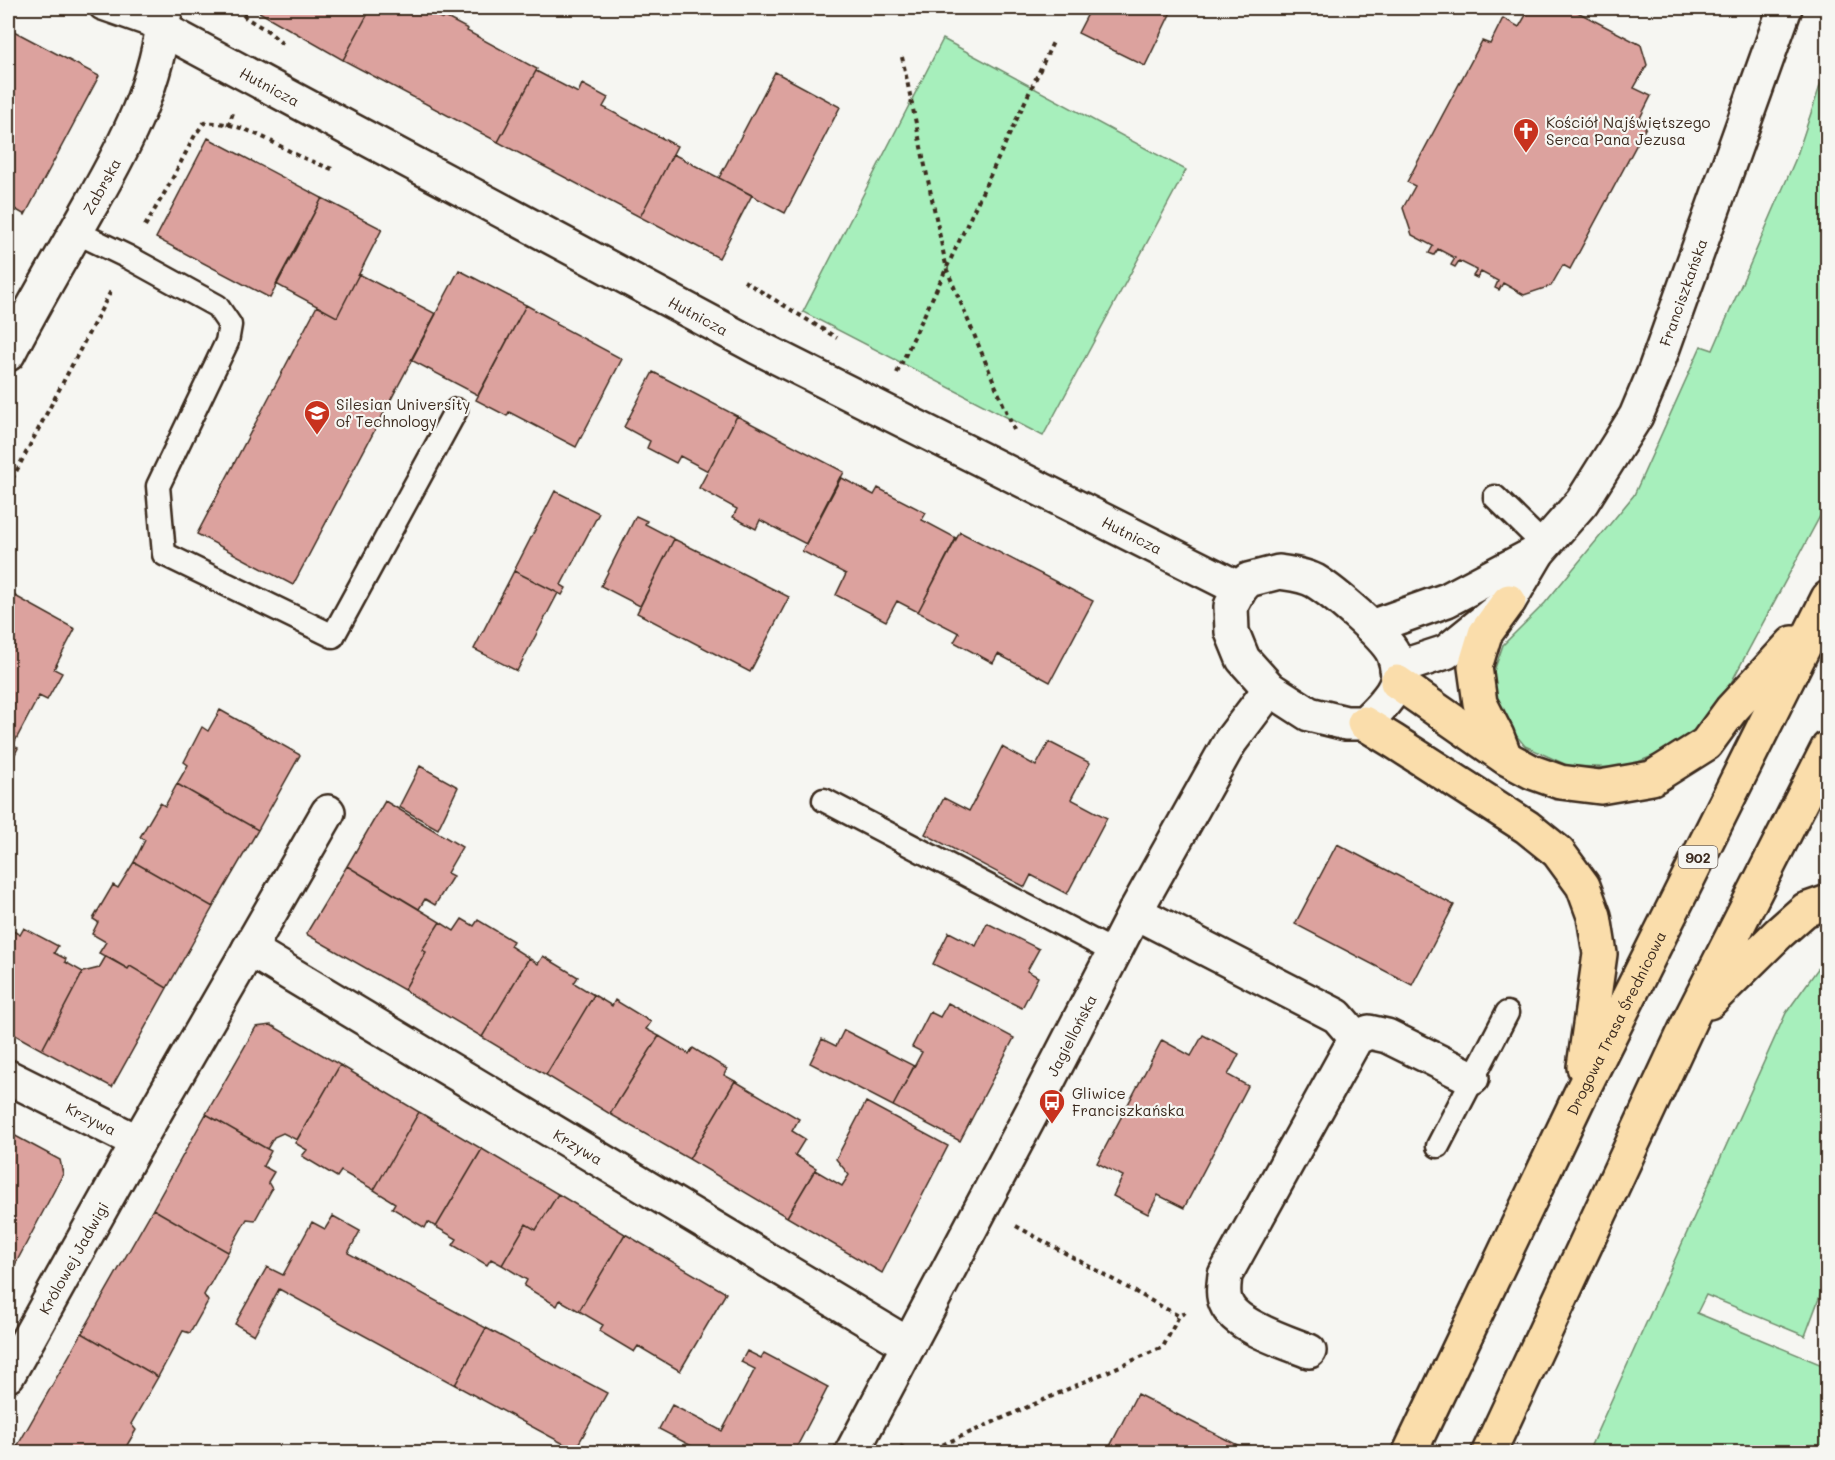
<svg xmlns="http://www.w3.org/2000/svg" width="1835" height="1460" viewBox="0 0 1835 1460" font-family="Mali,sans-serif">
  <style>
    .green { fill: #a7efbc; stroke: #718c6d; stroke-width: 1.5 }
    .building { fill: #dca29e; stroke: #3b2a1e; stroke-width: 1.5 }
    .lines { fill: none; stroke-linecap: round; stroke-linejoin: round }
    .service-casing { stroke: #3b2a1e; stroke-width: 27 }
    .minor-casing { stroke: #3b2a1e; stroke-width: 38 }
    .tertiary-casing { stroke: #3b2a1e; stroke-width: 38 }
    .primary-casing { stroke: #3b2a1e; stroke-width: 38 }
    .path { stroke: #3b2a1e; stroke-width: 4; stroke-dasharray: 4.5 4.5; stroke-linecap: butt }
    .service { stroke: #f6f6f2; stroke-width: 22 }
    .minor { stroke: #f6f6f2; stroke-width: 33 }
    .tertiary { stroke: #f6f6f2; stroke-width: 33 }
    .primary { stroke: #faddab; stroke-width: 33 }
    .labels { text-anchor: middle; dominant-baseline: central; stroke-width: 4.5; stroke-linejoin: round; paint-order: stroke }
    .shield { fill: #f6f6f2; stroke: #73675e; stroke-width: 1.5 }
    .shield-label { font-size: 14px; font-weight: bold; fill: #3b2a1e }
    .street-label { font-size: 15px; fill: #3b2a1e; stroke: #f6f6f2 }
    .poi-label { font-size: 15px; fill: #3b2a1e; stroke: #f6f6f2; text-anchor: start }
  </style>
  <rect width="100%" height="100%" fill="#f6f6f2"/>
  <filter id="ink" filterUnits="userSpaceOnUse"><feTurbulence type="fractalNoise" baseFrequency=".0167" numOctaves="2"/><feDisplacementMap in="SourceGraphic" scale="12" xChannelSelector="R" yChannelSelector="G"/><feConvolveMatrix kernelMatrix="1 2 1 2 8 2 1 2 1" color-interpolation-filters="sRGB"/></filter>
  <g filter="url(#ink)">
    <path class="green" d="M 943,39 L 1186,170 L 1043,436 L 803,312 Z
      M 1827,65 L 1827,503 L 1717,709 L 1685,743 L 1623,768 L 1569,766 L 1525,746 L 1500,716 L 1493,674 L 1503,645 L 1545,603 L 1634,495 L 1701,346 L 1713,350 L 1796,158 Z
      M 1827,956 L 1827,1277 L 1805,1336 L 1706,1295 L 1697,1313 L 1827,1367 L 1827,1452 L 1588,1452 L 1786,1013 Z"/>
    <path class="building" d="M 252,8 L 371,8 L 343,60 Z
      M 371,8 L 421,8 L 443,19 L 445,17 L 468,29 L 467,31 L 537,69 L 498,142 L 343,60 Z
      M 1091,8 L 1173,8 L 1145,66 L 1078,33 Z
      M 1530,8 L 1570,8 L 1641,45 L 1647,65 L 1634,88 L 1651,96 L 1638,122 L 1646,127 L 1570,269 L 1563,265 L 1551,286 L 1524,295 L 1503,283 L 1499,290 L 1495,288 L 1498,281 L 1481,272 L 1477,278 L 1473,276 L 1477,270 L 1459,261 L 1455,267 L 1451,265 L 1455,258 L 1438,249 L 1434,255 L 1429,253 L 1433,246 L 1412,235 L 1403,208 L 1415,186 L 1407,182 L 1482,41 L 1490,44 L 1503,18 L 1519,27 Z
      M 8,28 L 99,76 L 25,215 L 8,205 L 8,161 L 12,152 L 8,150 Z
      M 536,71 L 578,93 L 582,84 L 608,98 L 603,107 L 677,146 L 640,217 L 498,142 Z
      M 775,72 L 840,107 L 785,213 L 719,178 Z
      M 208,138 L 322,198 L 270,298 L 156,238 Z
      M 673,154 L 752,195 L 719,258 L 640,217 Z
      M 322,198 L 382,229 L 337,317 L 276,284 Z
      M 459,270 L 526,305 L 478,395 L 411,360 Z
      M 359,274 L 436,314 L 293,585 L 197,534 L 317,306 L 337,317 Z
      M 526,305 L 557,322 L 556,324 L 622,359 L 576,447 L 509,412 L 507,416 L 476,400 Z
      M 653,372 L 737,416 L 708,471 L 680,456 L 676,463 L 647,448 L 650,441 L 624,427 Z
      M 737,416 L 844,472 L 806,544 L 760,520 L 756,529 L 733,517 L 737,509 L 699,488 Z
      M 840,477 L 874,495 L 878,488 L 926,513 L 922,520 L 956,538 L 918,612 L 897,601 L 886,621 L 836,595 L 846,574 L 802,551 Z
      M 555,491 L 599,513 L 561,585 L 566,588 L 562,595 L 514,571 Z
      M 636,516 L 647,521 L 645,524 L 674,539 L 640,606 L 601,586 Z
      M 960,532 L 1093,601 L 1050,682 L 998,654 L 993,663 L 954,642 L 959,633 L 918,612 Z
      M 674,539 L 789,597 L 750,672 L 637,613 Z
      M 514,571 L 558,593 L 517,671 L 474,649 Z
      M 8,592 L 75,629 L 54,669 L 62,673 L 47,700 L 39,696 L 13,745 L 8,743 Z
      M 220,710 L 300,755 L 258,830 L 177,784 L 188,765 L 184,762 L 202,727 L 208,731 Z
      M 1049,742 L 1090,763 L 1071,799 L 1107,818 L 1067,894 L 1031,875 L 1025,887 L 925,834 L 944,798 L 969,811 L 1002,747 L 1036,766 Z
      M 8,743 L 18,748 L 8,768 Z
      M 420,766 L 458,787 L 438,829 L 399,807 Z
      M 177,784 L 258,830 L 213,907 L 134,862 L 145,840 L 140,837 L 160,803 L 165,806 Z
      M 385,801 L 462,847 L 447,873 L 453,876 L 435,905 L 425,899 L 419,909 L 347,866 Z
      M 1337,844 L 1454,905 L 1412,985 L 1295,924 Z
      M 134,862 L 213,907 L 167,988 L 130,966 L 128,969 L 99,953 L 106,942 L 92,934 L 98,922 L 93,919 L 113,885 L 118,888 Z
      M 347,866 L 440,922 L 422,950 L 426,952 L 404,990 L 306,934 Z
      M 462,919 L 474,926 L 478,920 L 513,941 L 510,946 L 529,958 L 482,1037 L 404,990 L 426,952 L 422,950 L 440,922 L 454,931 Z
      M 987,923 L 1039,949 L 1027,971 L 1038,977 L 1022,1008 L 933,964 L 949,932 L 976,946 Z
      M 8,928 L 20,935 L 24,928 L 58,946 L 54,953 L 66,959 L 65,962 L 83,972 L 42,1050 L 8,1031 Z
      M 106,956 L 128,969 L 130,966 L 167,988 L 112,1087 L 42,1050 L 83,972 L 99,968 Z
      M 543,956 L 578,977 L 574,983 L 594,995 L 546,1075 L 482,1037 L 529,958 L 538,964 Z
      M 594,995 L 612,1006 L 615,1000 L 651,1022 L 646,1029 L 659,1036 L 610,1114 L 546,1075 Z
      M 948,1003 L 1014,1038 L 960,1141 L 893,1106 L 922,1052 L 912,1047 L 930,1012 L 940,1017 Z
      M 271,1025 L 340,1065 L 297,1140 L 283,1133 L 274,1137 L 267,1149 L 206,1114 L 256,1027 Z
      M 844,1030 L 914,1066 L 893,1106 L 810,1063 L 822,1039 L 836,1046 Z
      M 1203,1035 L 1239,1054 L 1228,1075 L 1248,1086 L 1184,1208 L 1158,1195 L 1148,1214 L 1113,1196 L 1123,1176 L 1097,1163 L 1162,1040 L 1191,1056 Z
      M 659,1036 L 689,1054 L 693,1048 L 727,1069 L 724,1075 L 735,1081 L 689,1159 L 610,1114 Z
      M 340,1065 L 419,1112 L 374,1190 L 341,1171 L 337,1177 L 302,1156 L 307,1150 L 295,1143 Z
      M 735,1081 L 799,1119 L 792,1131 L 805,1139 L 795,1155 L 816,1168 L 787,1217 L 689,1159 Z
      M 866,1102 L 948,1146 L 882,1273 L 787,1217 L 815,1170 L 842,1186 L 849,1175 L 836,1159 Z
      M 419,1112 L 482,1149 L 436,1227 L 428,1222 L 425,1228 L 392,1208 L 395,1203 L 374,1190 Z
      M 206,1114 L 271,1151 L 263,1166 L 274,1172 L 268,1182 L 272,1189 L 255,1220 L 247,1219 L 228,1252 L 153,1209 Z
      M 8,1132 L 60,1160 L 63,1174 L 8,1278 Z
      M 482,1149 L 558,1194 L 536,1230 L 526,1224 L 502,1265 L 491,1259 L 487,1265 L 453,1245 L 457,1239 L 436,1227 Z
      M 558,1194 L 625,1234 L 579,1311 L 560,1300 L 557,1306 L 524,1286 L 527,1280 L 502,1265 L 526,1224 L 536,1230 Z
      M 153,1209 L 228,1252 L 204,1295 L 208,1301 L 190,1333 L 183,1331 L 158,1377 L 82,1333 Z
      M 333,1216 L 360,1231 L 348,1253 L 486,1328 L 455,1385 L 279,1289 L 254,1335 L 235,1324 L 267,1267 L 283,1275 L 312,1222 L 325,1229 Z
      M 625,1234 L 726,1293 L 680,1371 L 638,1346 L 634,1352 L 599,1331 L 603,1325 L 579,1311 Z
      M 486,1328 L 607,1393 L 575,1450 L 455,1385 Z
      M 82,1333 L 158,1377 L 131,1424 L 136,1430 L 123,1452 L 14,1452 Z
      M 747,1351 L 761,1358 L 764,1353 L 828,1387 L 794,1452 L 703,1452 L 659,1429 L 672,1405 L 722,1431 L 755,1369 L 741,1362 Z
      M 1137,1394 L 1251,1452 L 1107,1452 Z"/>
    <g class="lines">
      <g class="service-casing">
        <path id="service" d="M 101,8 L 164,30
          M 76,232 L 128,257 L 217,306 L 230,325 L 227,342 L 158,486 L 164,554 L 333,636 L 456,410
          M 1495,497 L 1544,545
          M 824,800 L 1114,952
          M 1438,1146 L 1507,1013"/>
      </g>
      <g class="minor-casing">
        <g id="minor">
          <path d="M 1135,912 L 1337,1016 L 1356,1038"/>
          <path id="s1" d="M 249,949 L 909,1345"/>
          <path id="s2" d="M 8,1077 L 138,1142"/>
          <path d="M 1309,1351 C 1286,1342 1235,1326 1226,1303 C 1222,1294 1224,1285 1225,1275 L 1356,1038 L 1369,1032 L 1387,1036 L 1472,1078"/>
          <path id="s3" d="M 8,1375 L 138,1142 L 328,812"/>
        </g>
      </g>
      <g class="tertiary-casing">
        <g id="tertiary">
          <path id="s4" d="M 164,30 L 757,347 L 1240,589"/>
          <path id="s5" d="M 8,354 C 34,303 63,255 91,205 C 127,142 158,83 165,9"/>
          <path d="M 1279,572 C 1291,574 1304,575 1315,581 C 1333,592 1384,635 1393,653 C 1396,661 1399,671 1397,680 C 1395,694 1374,714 1364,723 L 1346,723 L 1309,714 L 1270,689 L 1243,659 L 1232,632 L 1231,606 L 1240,589 L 1248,580 Z"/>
          <path d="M 1371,627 L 1447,600 L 1538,552"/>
          <path id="s6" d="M 1397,668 L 1446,652 L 1509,601 L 1538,552 L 1582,502 L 1636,416 L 1654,373 L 1785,8"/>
          <path id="s7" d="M 852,1452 L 1031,1114 L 1135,912 L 1230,742 L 1270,689"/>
        </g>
      </g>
      <g class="primary-casing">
        <g id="primary">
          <path d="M 1397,682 L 1506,758 L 1532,772 L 1560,782 L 1600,787 L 1652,778 L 1706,744 L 1731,710 L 1793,643"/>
          <path d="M 1364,723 L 1395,742 L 1527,827 L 1558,852 L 1583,886 L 1594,916 L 1600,954 L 1584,1067"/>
          <path d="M 1505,757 L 1497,736 L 1480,703 L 1475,667 L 1485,634 L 1509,601"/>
          <path d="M 1709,1002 L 1779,933 L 1805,910 L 1828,902"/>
          <path id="s8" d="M 1410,1452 L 1580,1095 L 1828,598"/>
          <path d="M 1489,1452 L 1690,1020 L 1828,748"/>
        </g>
      </g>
      <path class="path" d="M 237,8 L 246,18 L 268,31 L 285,46
        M 902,57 L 947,270 L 1014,430
        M 228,126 L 233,113
        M 145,226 L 168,187 L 195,135 L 204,123 C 239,120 271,142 301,157 C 311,161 321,165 332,169
        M 744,281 L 837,338
        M 897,373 L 1054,40
        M 8,487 L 112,289
        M 1016,1226 L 1179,1316
        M 900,1446 L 913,1452
        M 926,1452 L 1163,1347 L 1179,1316 L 1186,1312"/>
      <use href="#service" class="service"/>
      <use href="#minor" class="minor"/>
      <use href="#tertiary" class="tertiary"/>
      <use href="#primary" class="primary"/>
    </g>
  </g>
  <defs>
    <g id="church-pin" transform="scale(1.35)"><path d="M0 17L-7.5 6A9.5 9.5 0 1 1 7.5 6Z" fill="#c8321e" stroke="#f6f6f2"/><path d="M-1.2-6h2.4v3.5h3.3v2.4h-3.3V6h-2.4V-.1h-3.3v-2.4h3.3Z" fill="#fff"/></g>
    <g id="university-pin" transform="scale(1.35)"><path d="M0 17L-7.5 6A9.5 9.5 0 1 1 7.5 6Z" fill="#c8321e" stroke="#f6f6f2"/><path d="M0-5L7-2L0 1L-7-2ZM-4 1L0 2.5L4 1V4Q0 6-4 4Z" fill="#fff"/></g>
    <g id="bus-pin" transform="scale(1.35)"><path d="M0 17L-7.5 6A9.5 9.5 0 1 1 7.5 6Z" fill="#c8321e" stroke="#f6f6f2"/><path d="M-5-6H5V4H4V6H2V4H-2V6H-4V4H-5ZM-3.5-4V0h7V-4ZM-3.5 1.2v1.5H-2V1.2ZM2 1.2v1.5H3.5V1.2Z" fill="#fff"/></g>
  </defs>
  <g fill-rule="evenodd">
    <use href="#church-pin" x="1526" y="131"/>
    <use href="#university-pin" x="317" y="413"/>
    <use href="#bus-pin" x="1052" y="1102"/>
  </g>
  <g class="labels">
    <rect class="shield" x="1678.5" y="846" width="39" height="22" rx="4.5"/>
    <g class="shield-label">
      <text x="1698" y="857">902</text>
    </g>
    <g class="street-label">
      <text stroke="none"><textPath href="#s4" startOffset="120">Hutnicza</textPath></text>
      <text stroke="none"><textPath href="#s5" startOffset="192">Zabrska</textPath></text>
      <text stroke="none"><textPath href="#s6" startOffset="490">Franciszkańska</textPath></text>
      <text stroke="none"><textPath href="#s4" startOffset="606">Hutnicza</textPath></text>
      <text stroke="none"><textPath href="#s4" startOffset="1092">Hutnicza</textPath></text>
      <text stroke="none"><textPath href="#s8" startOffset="476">Drogowa Trasa Średnicowa</textPath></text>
      <text stroke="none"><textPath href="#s7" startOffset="471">Jagiellońska</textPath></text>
      <text stroke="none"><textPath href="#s2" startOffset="93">Krzywa</textPath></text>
      <text stroke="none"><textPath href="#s1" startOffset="384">Krzywa</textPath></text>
      <text stroke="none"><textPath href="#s3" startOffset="134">Królowej Jadwigi</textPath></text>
    </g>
    <g class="poi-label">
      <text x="1546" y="122">Kościół Najświętszego<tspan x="1546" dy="17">Serca Pana Jezusa</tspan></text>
      <text x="336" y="404">Silesian University<tspan x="336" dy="17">of Technology</tspan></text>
      <text x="1072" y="1093">Gliwice<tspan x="1072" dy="17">Franciszkańska</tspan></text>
    </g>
  </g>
  <rect width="1835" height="1460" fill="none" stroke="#f6f6f2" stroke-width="30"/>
  <rect x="15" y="15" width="1805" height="1430" fill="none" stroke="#3b2a1e" stroke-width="2" filter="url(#ink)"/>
</svg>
